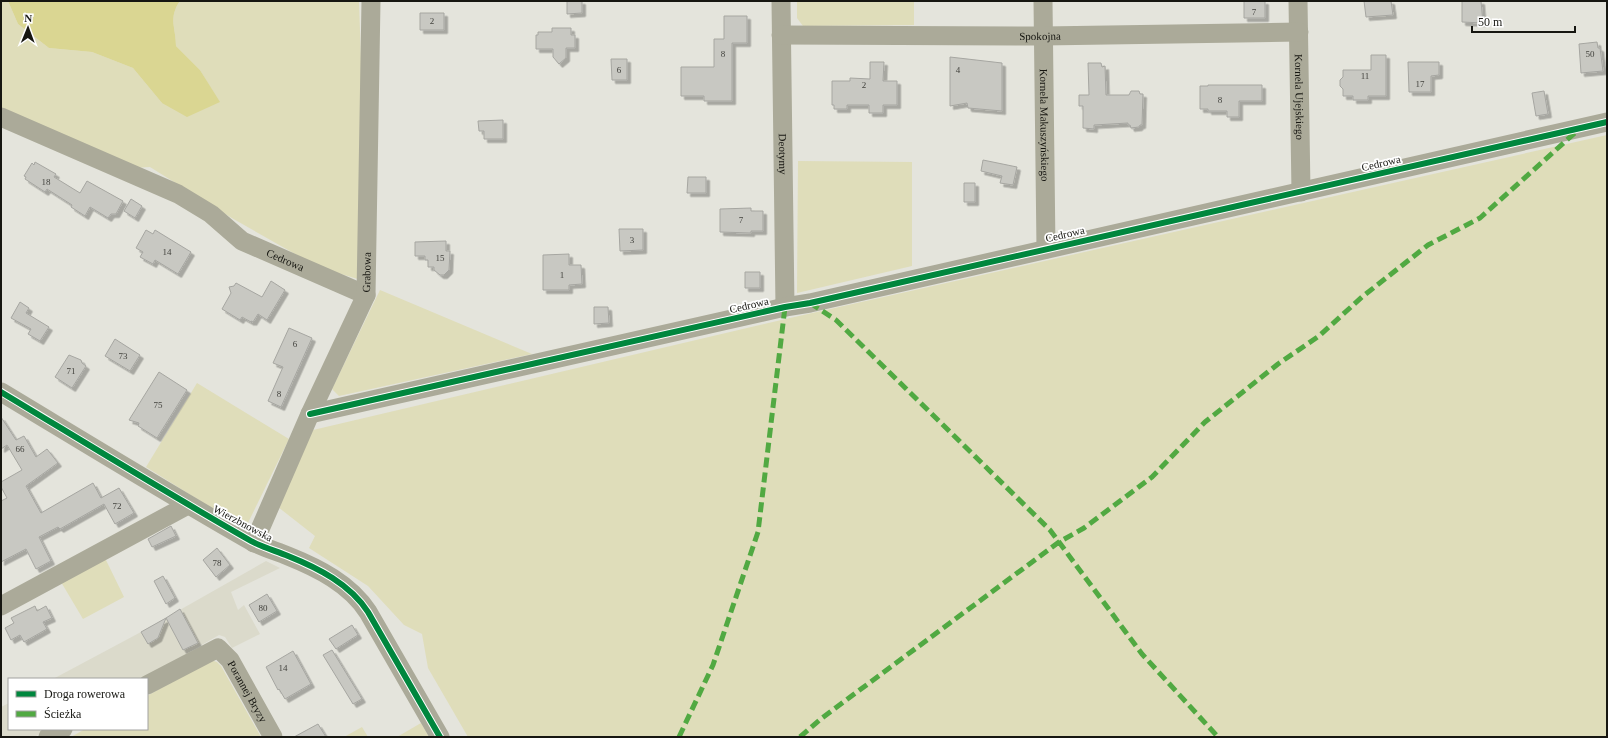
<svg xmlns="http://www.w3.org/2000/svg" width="1608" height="738" viewBox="0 0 1608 738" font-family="'Times New Roman',serif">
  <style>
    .built { fill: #dbdacb }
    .green { fill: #dfddba }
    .water { fill: #dad692 }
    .building { fill: #c8c8c2; stroke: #a6a6a1; filter: url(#shadow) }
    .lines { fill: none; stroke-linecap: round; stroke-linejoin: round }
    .minor { stroke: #abaa99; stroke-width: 19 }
    .quiet { stroke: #51a942; stroke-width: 5; stroke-dasharray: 10 5; stroke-linecap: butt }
    .cycleway-casing { stroke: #fff; stroke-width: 8 }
    .cycleway { stroke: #00873e; stroke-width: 6 }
    .labels { text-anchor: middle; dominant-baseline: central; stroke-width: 3.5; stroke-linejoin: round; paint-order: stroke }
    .number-label { font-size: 9px; fill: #42423d }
    .street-label { font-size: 11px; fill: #161611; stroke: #fff }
  </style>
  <defs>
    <filter id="shadow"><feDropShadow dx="3.5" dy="3.5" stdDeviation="0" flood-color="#0004"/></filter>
  </defs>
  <rect width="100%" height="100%" fill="#e4e4dc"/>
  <path class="built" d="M 266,561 L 280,568 L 231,592 L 238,610 L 244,605 L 260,634 L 232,648 L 225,637 L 219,635 L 143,679 L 53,679 L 141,632 Z
    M 9,703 L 9,729 L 49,729 L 34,737 L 1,737 L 1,707 Z"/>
  <path class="green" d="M 1,1 L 8,1 L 18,24 L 49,48 L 92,52 L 133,68 L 162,103 L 219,102 L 200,70 L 176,46 C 176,28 168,18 180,1 L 359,1 L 362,91 L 361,280 L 318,267 L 230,217 L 150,167 L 132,168 L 1,111 Z
    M 797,1 L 914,1 L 914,25 L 803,26 L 797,18 Z
    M 1607,135 L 1607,737 L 468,737 L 428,668 L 422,634 L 404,625 L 368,586 L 309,548 L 315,536 L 278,507 L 313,430 L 790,318 Z
    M 798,161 L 912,162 L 912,266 L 797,293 Z
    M 380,290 L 532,354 L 339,396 L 332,389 Z
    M 197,383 L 289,439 L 245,529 L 146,467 Z
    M 105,558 L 124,597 L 83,619 L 61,582 Z
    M 210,660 L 217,662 L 221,666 L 261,737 L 71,737 L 85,729 L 147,729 L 147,696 Z
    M 421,723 L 429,737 L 397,737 Z
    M 362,727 L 368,737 L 344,737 Z"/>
  <path class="water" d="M 8,1 L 180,1 C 168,18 176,28 176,46 L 200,70 L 220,102 L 187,117 L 162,103 L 133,68 L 92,52 L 49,48 L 18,24 Z"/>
  <path class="building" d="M 567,1 L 582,1 L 582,13 L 567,14 Z
    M 1244,1 L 1265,1 L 1265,18 L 1244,18 Z
    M 1364,1 L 1391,1 L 1393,15 L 1366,17 Z
    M 1462,1 L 1481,1 L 1483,23 L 1462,22 Z
    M 420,13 L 444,13 L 444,30 L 420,30 Z
    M 724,16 L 747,16 L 747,43 L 732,43 L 732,101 L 704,101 L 704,96 L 681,96 L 681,67 L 714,67 L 714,39 L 724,39 Z
    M 552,28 L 571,28 L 571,35 L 575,35 L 575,48 L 566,48 L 566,58 L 559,64 L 553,57 L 553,49 L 536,49 L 536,35 L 538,35 L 538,32 L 552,32 Z
    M 1597,42 L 1598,48 L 1600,48 L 1603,71 L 1581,73 L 1579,44 Z
    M 1371,55 L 1386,55 L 1386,96 L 1368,96 L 1368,100 L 1353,100 L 1353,96 L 1343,96 L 1343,89 L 1340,86 L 1340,80 L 1343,77 L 1343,70 L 1371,70 Z
    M 950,57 L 1002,63 L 1002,111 L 968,108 L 967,103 L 950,106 Z
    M 611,59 L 627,59 L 627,80 L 612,80 Z
    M 870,62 L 884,62 L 883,81 L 897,81 L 897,105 L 883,105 L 883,113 L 869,113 L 869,105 L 847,105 L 847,109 L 834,109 L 834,105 L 832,105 L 832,81 L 850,81 L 850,78 L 870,79 Z
    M 1408,62 L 1439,62 L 1439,75 L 1431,76 L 1431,92 L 1409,92 Z
    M 1088,63 L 1101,63 L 1102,67 L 1105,66 L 1106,95 L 1129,95 L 1131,91 L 1139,91 L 1140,94 L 1143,94 L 1142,125 L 1140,125 L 1139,127 L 1131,128 L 1130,125 L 1128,125 L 1128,123 L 1094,125 L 1094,129 L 1083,128 L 1083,106 L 1079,106 L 1079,95 L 1089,95 Z
    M 1208,85 L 1262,85 L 1262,101 L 1239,101 L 1239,117 L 1227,117 L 1227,111 L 1208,111 L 1208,109 L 1200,109 L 1200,86 L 1208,86 Z
    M 1544,91 L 1548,114 L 1536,116 L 1532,93 Z
    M 503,120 L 503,139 L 484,139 L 484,131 L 479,131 L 478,121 Z
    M 983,160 L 1017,167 L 1013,185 L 1000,183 L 1002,176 L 981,171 Z
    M 35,162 L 56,174 L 54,177 L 80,193 L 87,181 L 123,201 L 116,214 L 111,214 L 108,218 L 90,207 L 85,216 L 71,207 L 72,205 L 47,189 L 45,192 L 25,179 L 26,177 L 24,176 L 32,163 L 34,165 Z
    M 688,177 L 706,177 L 706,193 L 687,193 Z
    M 964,183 L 975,183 L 975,202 L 964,202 Z
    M 131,199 L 142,206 L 135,218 L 124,211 Z
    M 751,208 L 751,211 L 763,211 L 763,231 L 751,231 L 751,233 L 720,232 L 720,209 Z
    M 619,229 L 643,229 L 643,250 L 620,251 Z
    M 146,230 L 153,234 L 155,230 L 191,252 L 178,274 L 155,260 L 153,264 L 140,257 L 143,252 L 136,248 Z
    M 446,241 L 446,251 L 450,251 L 449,270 L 444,275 L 440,275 L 434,270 L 434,267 L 428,267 L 428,260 L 425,260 L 425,256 L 415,256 L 415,242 Z
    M 569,254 L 569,265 L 581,265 L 582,284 L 569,285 L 569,290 L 543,290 L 543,255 Z
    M 745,272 L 760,272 L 760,288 L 745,288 Z
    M 271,281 L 285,290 L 267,320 L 258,314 L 253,322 L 251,321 L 251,322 L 242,317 L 240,320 L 222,309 L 231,293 L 229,287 L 234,286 L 236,283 L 262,297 Z
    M 20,302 L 29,308 L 26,313 L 49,327 L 40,341 L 28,334 L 31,329 L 11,318 Z
    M 594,307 L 608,307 L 609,323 L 594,324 Z
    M 289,328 L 312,338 L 281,407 L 268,401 L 283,367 L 273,363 Z
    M 115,339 L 140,355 L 130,371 L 105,356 Z
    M 69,355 L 81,360 L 82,363 L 86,366 L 72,388 L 55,377 Z
    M 159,372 L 187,390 L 157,438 L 138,426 L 139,423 L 129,420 Z
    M 1,417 L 16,440 L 24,436 L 36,457 L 47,449 L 58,463 L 26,486 L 41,513 L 93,483 L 101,498 L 119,488 L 134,513 L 115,524 L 104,504 L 60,529 L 58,527 L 39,537 L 51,561 L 36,569 L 26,549 L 1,562 L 1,501 L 7,498 L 1,487 L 1,482 L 22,470 L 7,445 L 1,449 Z
    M 171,526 L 176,536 L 152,547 L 148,539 Z
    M 217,548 L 230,565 L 216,577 L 203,560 Z
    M 163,576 L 175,598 L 166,604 L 154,581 Z
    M 267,594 L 277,611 L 259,622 L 249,605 Z
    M 35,606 L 37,611 L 46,606 L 52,618 L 43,622 L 47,629 L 24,642 L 20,635 L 11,640 L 5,628 L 14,623 L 11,618 Z
    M 180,609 L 198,643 L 183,650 L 166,618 Z
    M 166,618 L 158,638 L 148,644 L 141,632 Z
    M 352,625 L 358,635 L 336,649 L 329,639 Z
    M 332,650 L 362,699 L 353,704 L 323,655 Z
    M 293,651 L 311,684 L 285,699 L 279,689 L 278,690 L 266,667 Z
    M 318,724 L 326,737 L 294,737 Z"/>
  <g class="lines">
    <g class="minor">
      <path id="s1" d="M 781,1 L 785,307"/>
      <path id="s2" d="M 1043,1 L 1046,249"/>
      <path id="s3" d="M 1298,1 L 1301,192"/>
      <path id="s4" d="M 781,35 L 1043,36 L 1299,32"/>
      <path id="s5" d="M 1,117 L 178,194 L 211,214 L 242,241 L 366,295"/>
      <path d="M 1,392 C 84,442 167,493 251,541 C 262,547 276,551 288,556 C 318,568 350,584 368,612 L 440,737"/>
      <path d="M 310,414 L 785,307 L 810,303 L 1607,122"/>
      <path id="s6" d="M 254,543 L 310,414 L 366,295 L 371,1"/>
      <path d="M 1,606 L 188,505"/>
      <path id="s7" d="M 147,685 L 218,648 L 230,660 L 273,737"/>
      <path d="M 48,737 L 63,729"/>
    </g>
    <path class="quiet" d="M 810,303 L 836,320 L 1050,530 L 1142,654 L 1218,737
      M 679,737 L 713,665 L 758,532 L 785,307
      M 800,737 L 822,718 L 1059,542 L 1084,528 L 1152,477 L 1205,422 L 1278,364 L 1319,336 L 1362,297 L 1428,245 L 1480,218 L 1578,130"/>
    <g class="cycleway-casing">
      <path id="cycleway" d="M 1,392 C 84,442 167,493 251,541 C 262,547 276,551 288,556 C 318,568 350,584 368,612 L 440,737
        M 310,414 L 785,307 L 810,303 L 1607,122"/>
    </g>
    <use href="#cycleway" class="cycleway"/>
  </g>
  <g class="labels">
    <g class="number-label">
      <text x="1254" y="12">7</text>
      <text x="432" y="21">2</text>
      <text x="723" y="54">8</text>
      <text x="1590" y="54">50</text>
      <text x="619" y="70">6</text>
      <text x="958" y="70">4</text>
      <text x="1365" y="76">11</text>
      <text x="1420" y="84">17</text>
      <text x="864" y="85">2</text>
      <text x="1220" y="100">8</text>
      <text x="46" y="182">18</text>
      <text x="741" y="220">7</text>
      <text x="632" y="240">3</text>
      <text x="167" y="252">14</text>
      <text x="440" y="258">15</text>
      <text x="562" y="275">1</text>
      <text x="295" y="344">6</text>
      <text x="123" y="356">73</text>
      <text x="71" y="371">71</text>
      <text x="279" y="394">8</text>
      <text x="158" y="405">75</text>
      <text x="20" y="449">66</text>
      <text x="117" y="506">72</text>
      <text x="217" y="563">78</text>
      <text x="263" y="608">80</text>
      <text x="283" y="668">14</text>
    </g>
    <g class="street-label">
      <text stroke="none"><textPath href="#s4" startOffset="259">Spokojna</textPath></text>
      <text stroke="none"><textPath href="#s3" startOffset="96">Kornela Ujejskiego</textPath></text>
      <text stroke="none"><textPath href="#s2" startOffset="124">Kornela Makuszyńskiego</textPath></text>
      <text stroke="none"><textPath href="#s1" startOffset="153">Deotymy</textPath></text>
      <text transform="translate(1381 163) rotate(-13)">Cedrowa</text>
      <text transform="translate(1065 234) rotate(-13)">Cedrowa</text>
      <text stroke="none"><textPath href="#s5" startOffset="320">Cedrowa</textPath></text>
      <text stroke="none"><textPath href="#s6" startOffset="295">Grabowa</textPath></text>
      <text transform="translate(749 305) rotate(-13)">Cedrowa</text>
      <text transform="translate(243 523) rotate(28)">Wierzbnowska</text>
      <text stroke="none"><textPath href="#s7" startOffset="133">Porannej Bryzy</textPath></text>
    </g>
  </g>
  <rect width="1608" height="738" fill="none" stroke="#161611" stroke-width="4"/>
  <rect x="8" y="678" width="140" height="52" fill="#ffffff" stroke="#a2a2a0"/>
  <rect x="16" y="691" width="20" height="6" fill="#00873e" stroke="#a2a2a0"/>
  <text x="44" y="698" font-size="12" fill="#161611">Droga rowerowa</text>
  <rect x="16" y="711" width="20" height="6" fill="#51a942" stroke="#a2a2a0"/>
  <text x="44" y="718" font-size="12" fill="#161611">Ścieżka</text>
  <g transform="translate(28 28) rotate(1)" stroke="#ffffff" stroke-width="3" paint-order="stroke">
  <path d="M0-3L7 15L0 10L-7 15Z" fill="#161611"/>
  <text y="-6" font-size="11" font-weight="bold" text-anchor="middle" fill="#161611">N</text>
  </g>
  <path d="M1472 26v6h103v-6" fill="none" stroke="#161611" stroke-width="2"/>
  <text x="1478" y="26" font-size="12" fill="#161611" stroke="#ffffff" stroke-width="3" paint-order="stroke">50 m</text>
</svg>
